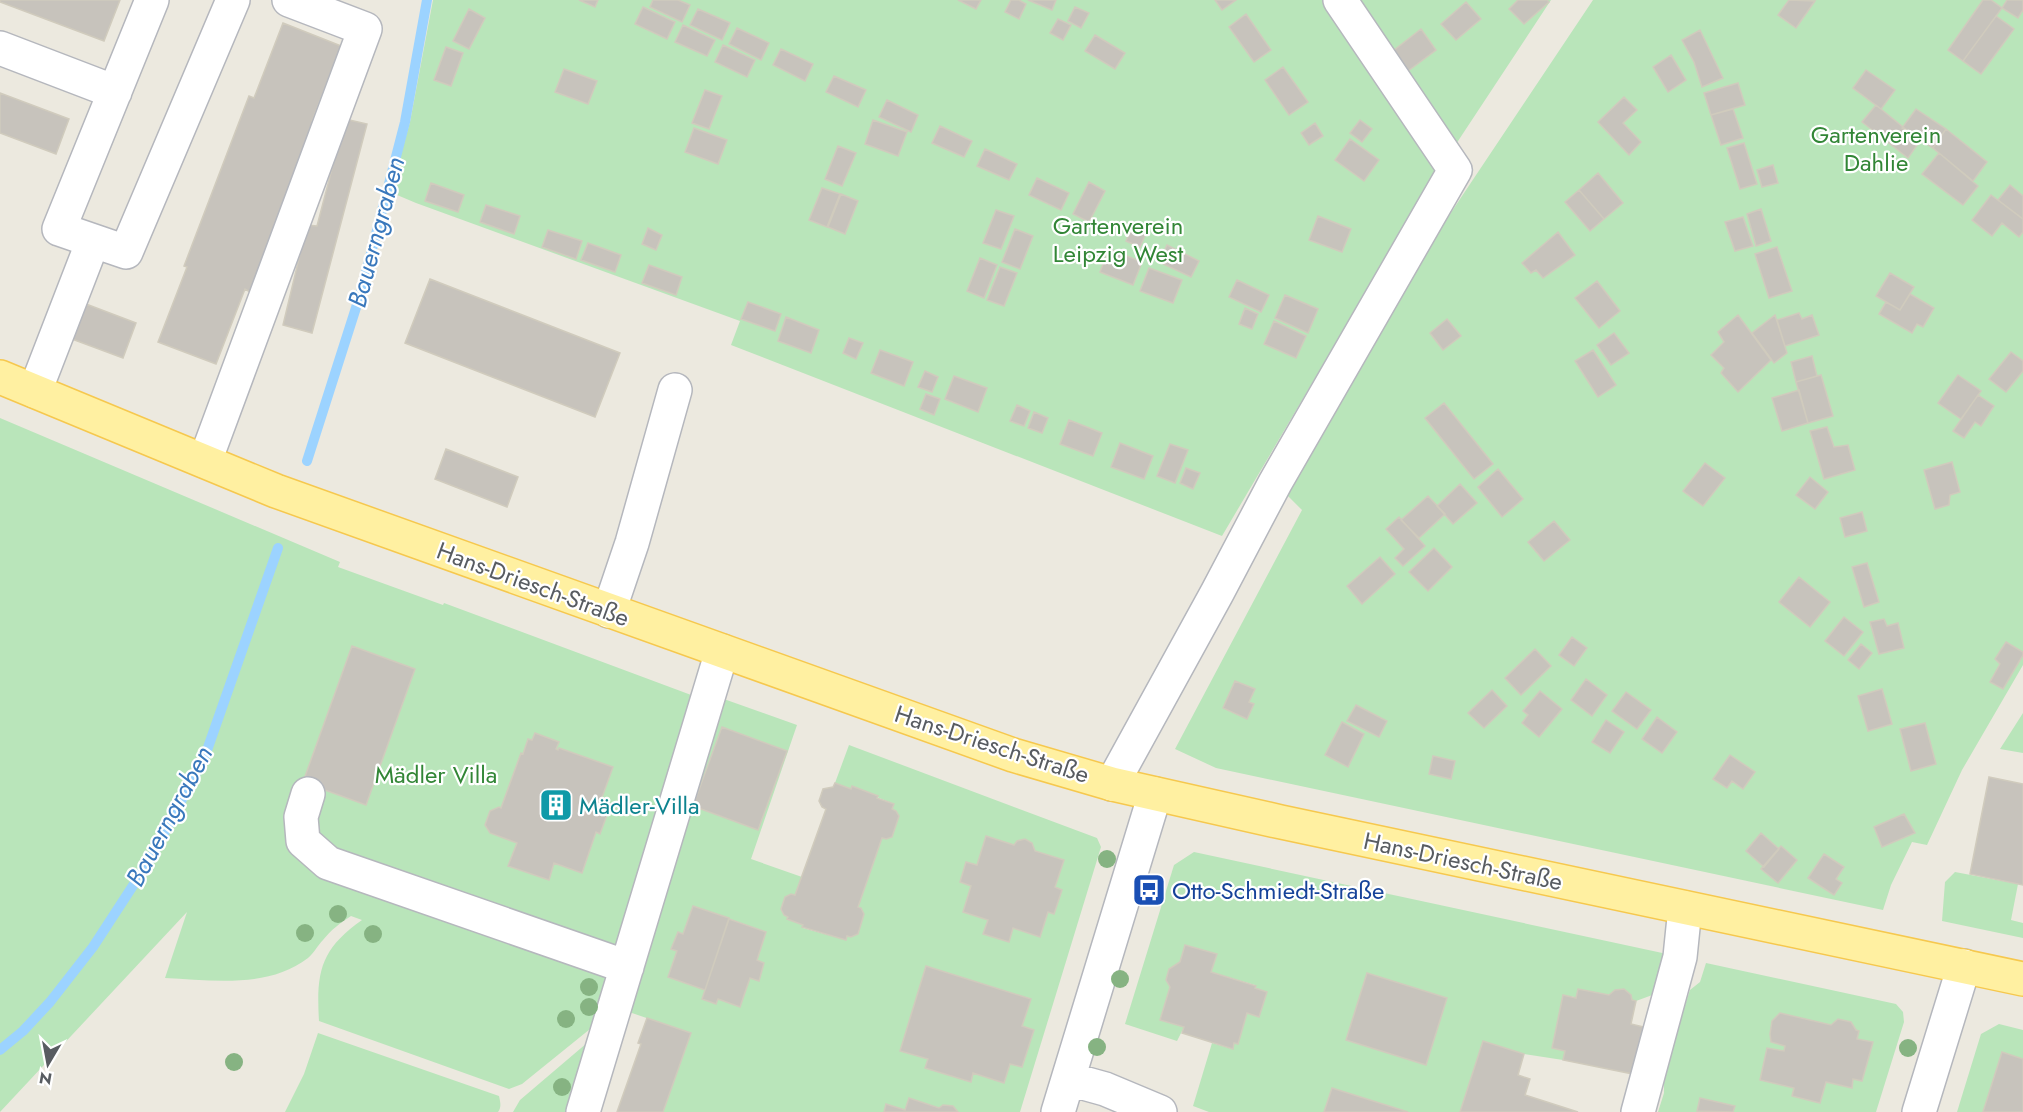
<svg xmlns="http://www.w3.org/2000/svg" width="2023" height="1112" viewBox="0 0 2023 1112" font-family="Jost,sans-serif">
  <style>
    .green { fill: #b9e5ba; fill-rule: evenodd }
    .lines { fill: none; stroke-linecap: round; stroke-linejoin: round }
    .stream { stroke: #9cd3ff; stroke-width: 10 }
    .building { fill: #c7c3bc; stroke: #d0cbbd; stroke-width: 1.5 }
    .minor-casing { stroke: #b5b7bd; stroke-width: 36 }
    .major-casing { stroke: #f6c84e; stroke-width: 36 }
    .minor { stroke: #fff; stroke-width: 33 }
    .major { stroke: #fff0a1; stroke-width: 33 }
    .tree { fill: #86b382 }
    .labels { text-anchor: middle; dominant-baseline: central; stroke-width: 4.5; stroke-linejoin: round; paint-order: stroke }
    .park-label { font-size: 24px; fill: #328636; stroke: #fff }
    .street-label { font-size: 24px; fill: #585c61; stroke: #fff }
    .culture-label { font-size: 24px; fill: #0d838f; stroke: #fff; text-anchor: start }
    .transit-label { font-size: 24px; fill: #164399; stroke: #fff; text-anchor: start }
    .water-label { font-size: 26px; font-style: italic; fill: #3978bc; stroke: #fff }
  </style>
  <rect width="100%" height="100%" fill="#ece9df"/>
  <path class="green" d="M 433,0 L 1551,0 L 1429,185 L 1222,536 L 731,345 L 740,321 L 416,203 L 390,192 L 410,122 Z
    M 1593,0 L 2023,0 L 2023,665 L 1962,770 L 1927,845 L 1912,842 L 1891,885 L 1883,910 L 1216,768 L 1175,749 L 1302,510 L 1287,495 L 1438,232 Z
    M 0,418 L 340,562 L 338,567 L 443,605 L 444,603 L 718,705 L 721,698 L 797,725 L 751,859 L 802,877 L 795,895 L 791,894 L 785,897 L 781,909 L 784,915 L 788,917 L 787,919 L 803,925 L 803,928 L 846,940 L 847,936 L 851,937 L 857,934 L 858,907 L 882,838 L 886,839 L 892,836 L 898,816 L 896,811 L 892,809 L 894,804 L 852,787 L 851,789 L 835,783 L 849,745 L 1097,838 L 1101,847 L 1020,1112 L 663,1112 L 690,1033 L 603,1003 L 595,1025 L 522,1084 L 509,1089 L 319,1021 C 316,971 321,949 362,920 L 351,916 C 340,923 331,930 323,940 C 318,945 314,953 308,958 C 268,989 211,980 165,978 L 187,912 L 0,1112 ZM 730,919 L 766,932 L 757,960 L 764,963 L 759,981 L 750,978 L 740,1007 L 718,999 Z
    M 2023,713 L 2023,753 L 2000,749 Z
    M 1194,852 L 1667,954 L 1655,994 L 1636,1001 L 1632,1000 L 1631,995 L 1624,989 C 1616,989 1613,994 1606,995 C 1593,999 1577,998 1563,995 L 1552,1048 L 1565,1051 L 1563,1060 L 1524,1054 L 1483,1041 L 1460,1112 L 1408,1112 L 1332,1088 L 1324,1112 L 1209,1112 L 1193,1106 L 1212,1043 L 1232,1049 L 1234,1043 L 1238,1044 L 1247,1013 L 1267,992 L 1255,988 L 1255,985 L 1211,972 L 1216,954 L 1186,945 L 1180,962 L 1169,969 L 1166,980 L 1170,987 L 1160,1019 L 1184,1027 L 1177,1041 L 1125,1024 L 1174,865 ZM 1446,998 L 1426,1065 L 1347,1040 Z
    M 1955,872 L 2018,884 L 2011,920 L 2023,923 L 2023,938 L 1942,921 L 1945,882 Z
    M 1706,963 L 1896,1004 L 1903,1012 L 1904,1022 L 1876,1112 L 1658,1112 L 1664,1093 L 1664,1082 L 1679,1024 L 1690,990 L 1700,982 Z
    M 1999,1024 L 2023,1030 L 2023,1059 L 2003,1053 L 1983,1112 L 1957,1112 L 1981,1034 Z
    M 318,1033 L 499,1096 C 500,1101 502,1107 498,1112 L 285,1112 L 304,1074 Z
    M 594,1037 L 568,1112 L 513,1112 L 520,1100 Z"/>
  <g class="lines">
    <path class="stream" d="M 307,461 L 361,292 L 405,122 L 427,0
      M 0,1050 L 23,1031 L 50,1002 L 93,947 L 151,858 L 205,756 L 278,548"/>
  </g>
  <path class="building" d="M 1,0 L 120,0 L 104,41 L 0,2 Z
    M 579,0 L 598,0 L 595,7 Z
    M 653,0 L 678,0 L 690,5 L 682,22 L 650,7 Z
    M 958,0 L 981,0 L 976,9 Z
    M 1011,0 L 1019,0 L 1026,4 L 1019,19 L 1005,12 Z
    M 1028,0 L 1056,0 L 1052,10 Z
    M 1215,0 L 1236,0 L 1222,10 Z
    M 1518,0 L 1547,0 L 1549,2 L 1524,24 L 1509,9 Z
    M 1789,0 L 1815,1 L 1796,28 L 1778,15 Z
    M 1983,0 L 1991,0 L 2002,8 L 1963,61 L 1948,50 Z
    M 2007,0 L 2023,0 L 2023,10 L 2018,18 L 2002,8 Z
    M 1466,2 L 1481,19 L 1456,40 L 1441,24 Z
    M 643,7 L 675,22 L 667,39 L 635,24 Z
    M 1075,7 L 1089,13 L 1081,28 L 1068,21 Z
    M 469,9 L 485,18 L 469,49 L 453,41 Z
    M 698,9 L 730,23 L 722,40 L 690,25 Z
    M 1246,14 L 1271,50 L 1254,62 L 1229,27 Z
    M 1996,16 L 2014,29 L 1981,74 L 1963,61 Z
    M 1058,19 L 1071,25 L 1063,40 L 1050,33 Z
    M 283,23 L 341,46 L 312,121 L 315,122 L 250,292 L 245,289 L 216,364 L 158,342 L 187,267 L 184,266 L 249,96 L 254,98 Z
    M 683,25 L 715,40 L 707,56 L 675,42 Z
    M 737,28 L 769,43 L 761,60 L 729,44 Z
    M 1421,29 L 1436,50 L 1408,71 L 1393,51 Z
    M 1700,30 L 1723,78 L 1702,87 L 1694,62 L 1682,40 Z
    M 1095,35 L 1125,53 L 1115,69 L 1085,51 Z
    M 723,45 L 755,60 L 747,77 L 715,62 Z
    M 446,47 L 463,53 L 451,86 L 434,80 Z
    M 781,49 L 813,64 L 805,81 L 773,65 Z
    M 1671,55 L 1686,80 L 1668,92 L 1653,67 Z
    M 1283,67 L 1308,102 L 1289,115 L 1265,80 Z
    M 564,69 L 597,81 L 588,104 L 555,92 Z
    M 1866,70 L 1895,90 L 1881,109 L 1853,88 Z
    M 834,76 L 866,90 L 858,107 L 826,92 Z
    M 1738,83 L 1745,105 L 1711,115 L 1704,93 Z
    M 705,90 L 722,96 L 709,129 L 692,123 Z
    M 0,93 L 69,119 L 56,154 L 0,133 Z
    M 1624,97 L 1637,110 L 1623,123 L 1641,142 L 1629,155 L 1598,122 Z
    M 887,100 L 918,115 L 911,132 L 879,117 Z
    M 1876,105 L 1920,141 L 1908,158 L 1862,122 Z
    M 1733,109 L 1743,138 L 1721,145 L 1711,115 Z
    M 1916,109 L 1946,129 L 1933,148 L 1902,128 Z
    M 345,119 L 367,124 L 312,333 L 283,325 L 307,225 L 317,226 Z
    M 873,120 L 907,132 L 898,156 L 865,144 Z
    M 1360,120 L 1372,129 L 1362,142 L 1350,133 Z
    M 1315,123 L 1323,136 L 1309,145 L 1301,133 Z
    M 940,126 L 972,141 L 964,157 L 932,143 Z
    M 694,128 L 727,140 L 718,164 L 685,152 Z
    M 1946,129 L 1987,162 L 1973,181 L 1933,148 Z
    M 1350,139 L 1379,160 L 1364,181 L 1335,160 Z
    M 1744,143 L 1757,184 L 1740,189 L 1727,148 Z
    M 838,146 L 856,153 L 842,186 L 825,179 Z
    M 985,149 L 1017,164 L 1009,180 L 977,166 Z
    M 1939,153 L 1978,186 L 1963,205 L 1922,174 Z
    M 1773,165 L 1778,183 L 1762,187 L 1757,170 Z
    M 1598,173 L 1623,203 L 1604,219 L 1579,190 Z
    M 1037,178 L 1069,193 L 1061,210 L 1029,195 Z
    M 1089,182 L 1105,191 L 1089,222 L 1073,214 Z
    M 431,183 L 464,195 L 458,212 L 425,201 Z
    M 2010,185 L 2023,196 L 2023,219 L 1998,200 Z
    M 822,188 L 840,194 L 827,227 L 809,220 Z
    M 1579,190 L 1604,219 L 1590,231 L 1565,202 Z
    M 841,194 L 858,201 L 845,234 L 828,227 Z
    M 1991,195 L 2023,219 L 2023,232 L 2019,237 L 2002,223 L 1992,236 L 1972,220 Z
    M 486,205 L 520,216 L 514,234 L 480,222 Z
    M 1761,209 L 1771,241 L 1756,246 L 1747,214 Z
    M 996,210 L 1014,216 L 1001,249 L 983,243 Z
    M 1318,216 L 1351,229 L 1342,252 L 1309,240 Z
    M 1743,217 L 1753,246 L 1735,251 L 1725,222 Z
    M 1133,225 L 1147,231 L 1140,247 L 1126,241 Z
    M 648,228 L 662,235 L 656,250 L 642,244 Z
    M 1015,229 L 1033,236 L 1020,269 L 1002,262 Z
    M 548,230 L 582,241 L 576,259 L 542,247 Z
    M 1558,232 L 1575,255 L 1543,278 L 1536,270 L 1531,273 L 1522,263 Z
    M 588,243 L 621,255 L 615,272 L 581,260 Z
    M 1167,245 L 1199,261 L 1191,277 L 1159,262 Z
    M 1777,247 L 1792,291 L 1769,298 L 1755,254 Z
    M 1109,249 L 1142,262 L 1133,285 L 1100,272 Z
    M 980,258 L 997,265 L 984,298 L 967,291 Z
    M 649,265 L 682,277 L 676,295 L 642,283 Z
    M 1000,267 L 1017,273 L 1004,306 L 987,300 Z
    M 1149,268 L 1182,280 L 1173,303 L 1140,291 Z
    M 1890,273 L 1914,287 L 1900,310 L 1876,296 Z
    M 430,279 L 620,353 L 595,417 L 405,343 Z
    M 1237,280 L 1269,295 L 1261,312 L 1229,297 Z
    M 1597,281 L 1620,311 L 1599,328 L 1575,298 Z
    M 1910,294 L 1934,308 L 1923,327 L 1917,324 L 1912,333 L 1879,314 L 1886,302 L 1900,310 Z
    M 1285,295 L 1318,309 L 1308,333 L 1275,318 Z
    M 748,302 L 781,314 L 775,331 L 741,319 Z
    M 86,304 L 136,323 L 123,358 L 72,339 Z
    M 1245,308 L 1258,314 L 1252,329 L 1239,324 Z
    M 1799,313 L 1802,319 L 1812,315 L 1819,335 L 1785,346 L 1777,320 Z
    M 1738,315 L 1771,360 L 1738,392 L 1721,373 L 1724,368 L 1711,355 L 1724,342 L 1718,332 Z
    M 1775,315 L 1787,353 L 1774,363 L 1752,333 Z
    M 786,317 L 819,330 L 811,353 L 778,341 Z
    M 1447,319 L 1461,336 L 1443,350 L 1430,333 Z
    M 1274,321 L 1306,336 L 1296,358 L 1264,344 Z
    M 1614,333 L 1629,353 L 1611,365 L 1597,345 Z
    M 849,338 L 863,343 L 856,359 L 843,353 Z
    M 880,350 L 913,362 L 904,386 L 871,373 Z
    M 1593,350 L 1616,385 L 1598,397 L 1575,361 Z
    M 2011,352 L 2023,361 L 2023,371 L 2006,392 L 1989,379 Z
    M 1812,356 L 1817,376 L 1796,382 L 1791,362 Z
    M 925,371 L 938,377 L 932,392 L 918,387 Z
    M 1821,375 L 1833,416 L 1808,423 L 1796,382 Z
    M 1958,375 L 1981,391 L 1961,419 L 1938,403 Z
    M 954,376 L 987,388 L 978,412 L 945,399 Z
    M 1799,390 L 1808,423 L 1782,431 L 1772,398 Z
    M 926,394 L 940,399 L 934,415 L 920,409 Z
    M 1978,395 L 1994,406 L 1981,426 L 1975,422 L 1964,438 L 1953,431 Z
    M 1444,403 L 1493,464 L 1474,479 L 1425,418 Z
    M 1017,405 L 1030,411 L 1024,426 L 1010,421 Z
    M 1034,412 L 1048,418 L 1042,433 L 1028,428 Z
    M 1069,420 L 1102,433 L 1093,456 L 1060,444 Z
    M 1827,427 L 1834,447 L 1848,445 L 1855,470 L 1824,479 L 1810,431 Z
    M 1120,443 L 1153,456 L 1144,479 L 1111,467 Z
    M 1170,444 L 1188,450 L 1175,483 L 1157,476 Z
    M 446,449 L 518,477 L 507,507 L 435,479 Z
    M 1952,462 L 1960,492 L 1950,495 L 1949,505 L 1935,509 L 1924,470 Z
    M 1705,463 L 1725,478 L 1703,506 L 1683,491 Z
    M 1186,468 L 1200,473 L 1193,489 L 1180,483 Z
    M 1498,469 L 1523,499 L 1502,517 L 1478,487 Z
    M 1810,477 L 1828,492 L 1815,509 L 1796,495 Z
    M 1460,484 L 1477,503 L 1453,524 L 1437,506 Z
    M 1428,496 L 1445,514 L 1419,538 L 1401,520 Z
    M 1862,512 L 1867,531 L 1845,537 L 1840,518 Z
    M 1399,517 L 1425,546 L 1403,566 L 1395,558 L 1404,549 L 1386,529 Z
    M 1554,521 L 1570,540 L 1544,561 L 1528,542 Z
    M 1434,548 L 1452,567 L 1428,591 L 1409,572 Z
    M 1380,557 L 1395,574 L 1362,604 L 1347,586 Z
    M 1867,563 L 1879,602 L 1864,607 L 1852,567 Z
    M 1799,577 L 1830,602 L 1810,627 L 1779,602 Z
    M 1844,617 L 1863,632 L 1844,656 L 1825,641 Z
    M 1884,619 L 1887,626 L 1898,623 L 1904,648 L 1879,654 L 1870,622 Z
    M 1572,637 L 1587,648 L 1574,666 L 1559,655 Z
    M 2006,642 L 2023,652 L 2023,655 L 2003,689 L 1990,682 L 2000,664 L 1995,659 Z
    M 1861,644 L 1872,653 L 1859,669 L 1848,660 Z
    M 352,646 L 415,669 L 366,805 L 303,782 Z
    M 1535,649 L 1551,666 L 1521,695 L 1505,678 Z
    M 1586,679 L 1607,695 L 1592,716 L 1571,700 Z
    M 1235,681 L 1255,689 L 1249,702 L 1254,704 L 1247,719 L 1223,708 Z
    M 1882,689 L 1892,724 L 1868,731 L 1858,696 Z
    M 1492,690 L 1507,706 L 1484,728 L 1468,713 Z
    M 1540,691 L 1562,709 L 1539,737 L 1522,723 L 1528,715 L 1523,711 Z
    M 1626,692 L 1651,710 L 1637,729 L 1612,711 Z
    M 1356,705 L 1387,721 L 1379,737 L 1347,721 Z
    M 1657,717 L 1677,732 L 1662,753 L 1642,739 Z
    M 1606,720 L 1624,732 L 1610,753 L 1592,742 Z
    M 1342,722 L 1364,734 L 1348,767 L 1325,755 Z
    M 1925,723 L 1936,764 L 1911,771 L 1900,729 Z
    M 722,727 L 787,751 L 758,830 L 693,806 Z
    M 535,733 L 559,742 L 556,749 L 558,750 L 559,748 L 613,767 L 601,800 L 611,804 L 600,834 L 596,832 L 582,873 L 554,863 L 549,880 L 508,866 L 517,843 L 490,833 L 485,825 L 490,811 L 499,807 L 501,808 L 521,753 L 523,754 L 528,739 L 532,740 Z
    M 1730,755 L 1755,772 L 1743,789 L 1732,781 L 1727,788 L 1713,779 Z
    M 1433,756 L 1455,761 L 1451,779 L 1429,774 Z
    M 1989,777 L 2023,784 L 2023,885 L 1970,874 Z
    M 835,783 L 851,789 L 852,786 L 878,796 L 877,798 L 894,804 L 892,809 L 896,811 L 899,816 L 892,837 L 886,839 L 882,838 L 858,907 L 861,908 L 864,914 L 858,934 L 851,937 L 847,936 L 846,940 L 802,927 L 803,925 L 787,919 L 788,917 L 784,915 L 781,909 L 785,897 L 791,894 L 795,895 L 826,809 L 822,807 L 819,801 L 823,789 L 833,787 Z
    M 1904,814 L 1915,833 L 1882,847 L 1874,827 Z
    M 1761,833 L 1779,849 L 1764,867 L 1746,851 Z
    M 986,836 L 1014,845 L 1017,841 L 1025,839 L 1032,843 L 1035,851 L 1064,860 L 1055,887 L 1062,890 L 1054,914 L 1048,912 L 1040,937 L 1013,928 L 1009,942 L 983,934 L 988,920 L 963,912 L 971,886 L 960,882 L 966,862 L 977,865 Z
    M 1781,846 L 1797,860 L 1778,883 L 1761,869 Z
    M 1824,854 L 1844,867 L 1836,879 L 1842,883 L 1834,895 L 1808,878 Z
    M 693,906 L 729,918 L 705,990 L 668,977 L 677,951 L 671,949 L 678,932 L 683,934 Z
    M 729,919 L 766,932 L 757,960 L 764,963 L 759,981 L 750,978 L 740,1007 L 718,999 L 716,1004 L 702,999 Z
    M 1185,945 L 1217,954 L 1211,972 L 1256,986 L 1255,988 L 1267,992 L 1259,1017 L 1247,1013 L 1238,1044 L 1234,1043 L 1233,1049 L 1182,1033 L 1184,1027 L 1160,1020 L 1170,987 L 1166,980 L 1169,969 L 1180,962 Z
    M 926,966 L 1031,999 L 1022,1026 L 1034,1030 L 1022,1067 L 1010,1064 L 1004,1083 L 973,1073 L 971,1082 L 925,1068 L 928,1059 L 900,1051 Z
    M 1367,973 L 1447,998 L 1426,1065 L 1346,1040 Z
    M 1578,989 L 1609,995 L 1615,990 L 1624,989 L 1631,995 L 1632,1000 L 1636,1001 L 1631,1024 L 1648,1028 L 1638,1075 L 1563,1060 L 1565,1051 L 1552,1048 L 1563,995 L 1576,998 Z
    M 1780,1013 L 1831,1025 L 1838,1019 L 1851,1022 L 1856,1030 L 1859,1031 L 1857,1039 L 1873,1042 L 1862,1081 L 1853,1079 L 1852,1088 L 1826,1082 L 1820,1103 L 1792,1096 L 1794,1088 L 1760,1080 L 1767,1048 L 1784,1051 L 1785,1046 L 1771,1042 L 1770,1034 L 1772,1021 Z
    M 647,1018 L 691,1033 L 663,1112 L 617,1112 L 641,1044 L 638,1043 Z
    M 1483,1041 L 1524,1054 L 1518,1075 L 1530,1079 L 1525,1095 L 1578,1112 L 1460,1112 Z
    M 2002,1052 L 2023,1059 L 2023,1112 L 1983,1112 Z
    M 1332,1088 L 1408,1112 L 1324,1112 Z
    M 909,1098 L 939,1108 L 943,1105 L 953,1106 L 958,1112 L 884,1112 L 886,1104 L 905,1110 Z
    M 1700,1098 L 1735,1106 L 1733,1112 L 1697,1111 Z"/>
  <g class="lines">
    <g class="minor-casing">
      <path id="minor" d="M 152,0 L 59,229 L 126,252 L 233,0
        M 0,48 L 115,92
        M 35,391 L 93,241
        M 205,461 L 365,29 L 289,0
        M 609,611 L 632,543 L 675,390
        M 1112,784 L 1217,593 L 1275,483 L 1455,170 L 1340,0
        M 308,794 L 301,817 L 303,841 L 328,863 L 627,967
        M 1069,1079 L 1105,1089 L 1160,1112
        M 583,1112 L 722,651
        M 1058,1112 L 1155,794
        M 1638,1112 L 1680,957 L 1685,908
        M 1919,1112 L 1964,966"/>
    </g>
    <g class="major-casing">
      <path id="major" d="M 0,377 L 276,491 L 1013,755 L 1112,784 L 1281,822 L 2023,979"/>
    </g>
    <use href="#minor" class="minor"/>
    <use href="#major" class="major"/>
  </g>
  <g class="tree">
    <circle cx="1107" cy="859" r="9"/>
    <circle cx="338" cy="914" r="9"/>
    <circle cx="305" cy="933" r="9"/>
    <circle cx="373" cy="934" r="9"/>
    <circle cx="1120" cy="979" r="9"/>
    <circle cx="589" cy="987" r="9"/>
    <circle cx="589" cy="1007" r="9"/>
    <circle cx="566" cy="1019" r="9"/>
    <circle cx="1097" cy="1047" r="9"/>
    <circle cx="1908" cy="1048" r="9"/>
    <circle cx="234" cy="1062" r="9"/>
    <circle cx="562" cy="1087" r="9"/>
  </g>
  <defs>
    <g id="building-square" transform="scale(1.725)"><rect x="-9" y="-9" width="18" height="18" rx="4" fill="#0f9aa8" stroke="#fff"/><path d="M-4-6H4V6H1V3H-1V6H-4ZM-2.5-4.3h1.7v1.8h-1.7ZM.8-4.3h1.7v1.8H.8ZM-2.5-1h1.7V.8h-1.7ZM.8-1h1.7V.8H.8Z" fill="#fff"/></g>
    <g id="bus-square" transform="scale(1.725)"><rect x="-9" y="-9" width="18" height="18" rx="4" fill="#1a4fb4" stroke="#fff"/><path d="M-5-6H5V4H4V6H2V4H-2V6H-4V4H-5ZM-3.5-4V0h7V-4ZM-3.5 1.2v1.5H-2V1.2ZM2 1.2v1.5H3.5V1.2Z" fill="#fff"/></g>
  </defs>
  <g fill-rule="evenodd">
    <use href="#building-square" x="556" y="805"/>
    <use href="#bus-square" x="1149" y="890"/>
  </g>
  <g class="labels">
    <g class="park-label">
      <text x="1876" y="134">Gartenverein<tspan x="1876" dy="28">Dahlie</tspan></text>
      <text x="1118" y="225">Gartenverein<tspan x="1118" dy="28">Leipzig West</tspan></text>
      <text x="436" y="774">Mädler Villa</text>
    </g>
    <g class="street-label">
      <text transform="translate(533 584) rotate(20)">Hans-Driesch-Straße</text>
      <text transform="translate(992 744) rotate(18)">Hans-Driesch-Straße</text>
      <text transform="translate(1463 861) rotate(12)">Hans-Driesch-Straße</text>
    </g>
    <g class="culture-label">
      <text x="579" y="805">Mädler-Villa</text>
    </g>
    <g class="transit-label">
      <text x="1172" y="890">Otto-Schmiedt-Straße</text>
    </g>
    <g class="water-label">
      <text transform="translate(376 232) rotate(-75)">Bauerngraben</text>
      <text transform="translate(169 816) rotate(-62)">Bauerngraben</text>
    </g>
  </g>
  <g transform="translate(48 1064) rotate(190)" stroke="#ffffff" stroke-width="4.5" paint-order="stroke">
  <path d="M0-4.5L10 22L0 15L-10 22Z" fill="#585c61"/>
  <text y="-9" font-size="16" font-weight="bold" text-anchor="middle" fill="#585c61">N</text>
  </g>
</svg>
